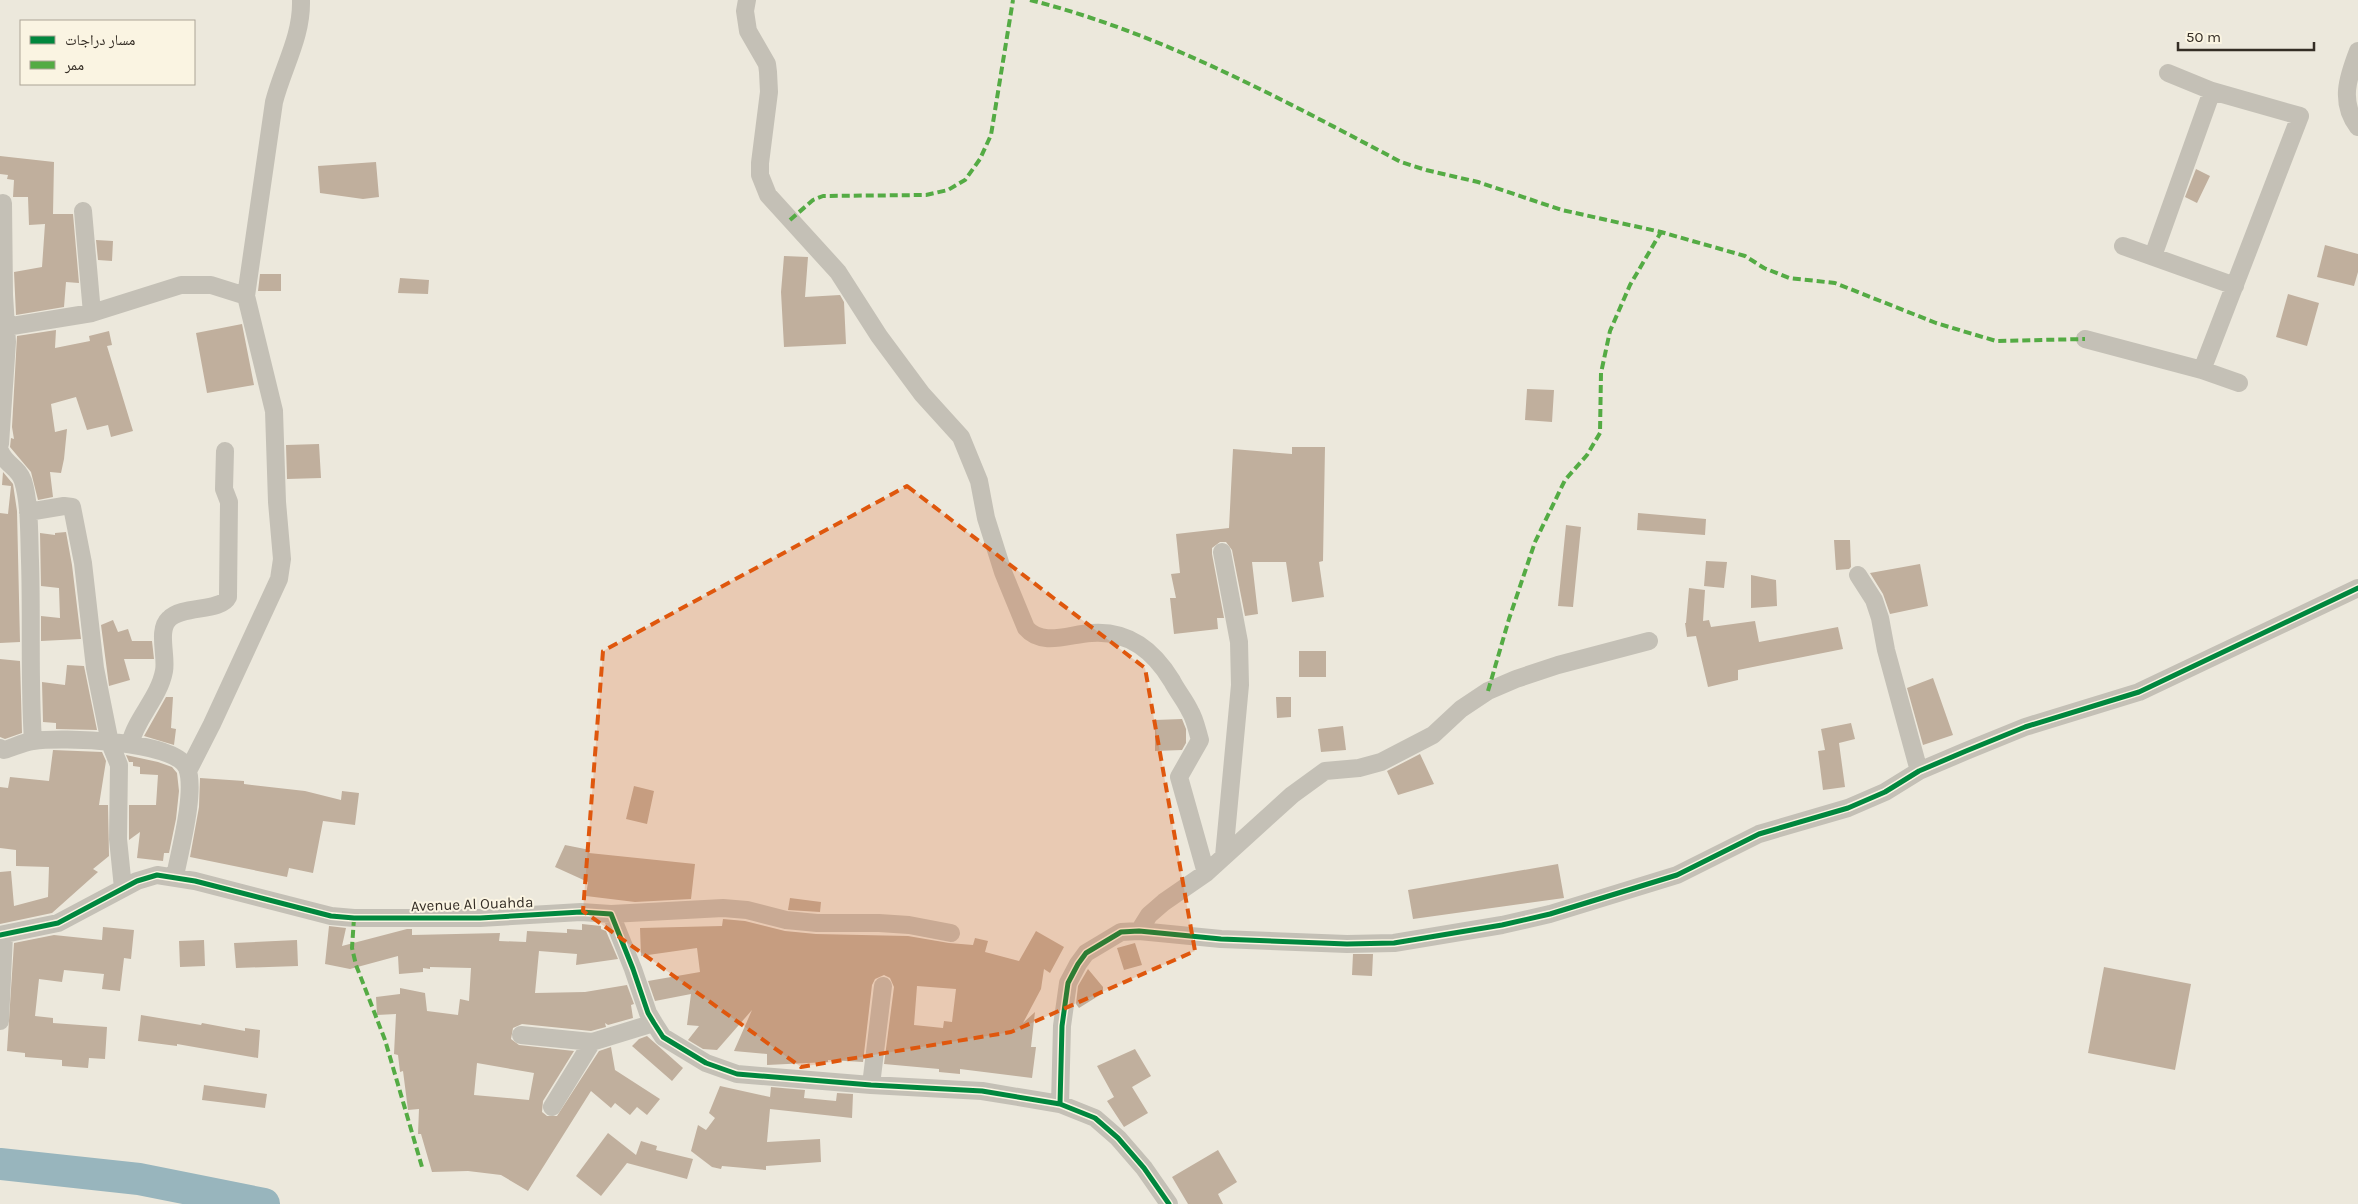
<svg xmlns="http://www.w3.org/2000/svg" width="2358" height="1204" viewBox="0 0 2358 1204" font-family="Karla,'Noto Naskh Arabic',sans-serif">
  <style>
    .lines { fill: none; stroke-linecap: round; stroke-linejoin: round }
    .river { stroke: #98b5bd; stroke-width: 32 }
    .building { fill: #c0af9d; fill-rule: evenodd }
    .minor { stroke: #c4c0b6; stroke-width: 18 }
    .quiet { stroke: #54ab44; stroke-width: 4; stroke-dasharray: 8 4; stroke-linecap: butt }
    .cycleway-casing { stroke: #faf4e2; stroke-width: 8 }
    .cycleway { stroke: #00873e; stroke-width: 5 }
    .marked { fill: #df570d; fill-opacity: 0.2; stroke: #df570d; stroke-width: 4; stroke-dasharray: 10 6; stroke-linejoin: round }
    .labels { text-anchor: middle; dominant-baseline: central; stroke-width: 4; stroke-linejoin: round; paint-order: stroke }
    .street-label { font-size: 15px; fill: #342d25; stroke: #faf4e2 }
  </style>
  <rect width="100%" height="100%" fill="#ece8dc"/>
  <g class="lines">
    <path class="river" d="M 0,1164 L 139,1179 L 264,1204"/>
  </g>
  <path class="building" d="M 0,156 L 54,162 L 53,214 L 73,214 L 79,283 L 66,282 L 64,307 L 16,315 L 14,272 L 42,267 L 45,224 L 29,225 L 28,197 L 13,197 L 14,180 L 7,179 L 8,175 L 0,174 Z
    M 376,162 L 379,197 L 363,199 L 320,193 L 318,166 Z
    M 2196,169 L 2210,176 L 2197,203 L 2185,197 Z
    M 96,240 L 113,241 L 112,261 L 98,260 Z
    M 2325,245 L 2358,254 L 2358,272 L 2354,286 L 2317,277 Z
    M 784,256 L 808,257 L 805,297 L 840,295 L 844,302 L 846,344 L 784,347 L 781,292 Z
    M 260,274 L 281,274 L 281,291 L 258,291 Z
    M 400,278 L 429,280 L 428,294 L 398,293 Z
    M 2288,294 L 2319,303 L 2307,346 L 2276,337 Z
    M 242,324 L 254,385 L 207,393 L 196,333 Z
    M 56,330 L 55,348 L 90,341 L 89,336 L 109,331 L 112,345 L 107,346 L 133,431 L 111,437 L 108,425 L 87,430 L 76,397 L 51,404 L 55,432 L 67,429 L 64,459 L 61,473 L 50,472 L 53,497 L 38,500 L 31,472 L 10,447 L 11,438 L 14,439 L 12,427 L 17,336 Z
    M 1527,389 L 1554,390 L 1552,422 L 1525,420 Z
    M 319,444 L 321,478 L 287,479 L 286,445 Z
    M 1292,447 L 1325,447 L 1323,561 L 1319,562 L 1324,597 L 1292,602 L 1286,562 L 1252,562 L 1258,614 L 1245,616 L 1232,550 L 1226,542 L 1220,542 L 1212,548 L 1212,554 L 1224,618 L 1217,618 L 1218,629 L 1174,634 L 1170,598 L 1176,598 L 1171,574 L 1180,573 L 1176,534 L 1229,528 L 1233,449 L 1292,454 Z
    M 3,472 L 13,484 L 17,511 L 20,642 L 0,643 L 0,513 L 8,514 L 11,486 L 2,485 Z
    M 1638,513 L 1706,519 L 1705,535 L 1637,530 Z
    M 1566,525 L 1581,527 L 1573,607 L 1558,606 Z
    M 66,532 L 72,565 L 81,639 L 41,641 L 41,616 L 60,618 L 59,588 L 41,586 L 40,533 L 55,535 L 55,533 Z
    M 1834,540 L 1850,540 L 1851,567 L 1849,569 L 1836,570 Z
    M 1706,561 L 1727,562 L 1724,588 L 1704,586 Z
    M 1920,564 L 1928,606 L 1890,614 L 1883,594 L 1870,573 Z
    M 1751,575 L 1776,580 L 1777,606 L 1751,608 Z
    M 1689,588 L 1705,590 L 1703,621 L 1709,620 L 1711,627 L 1755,621 L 1759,642 L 1838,627 L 1843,649 L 1738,670 L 1738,680 L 1708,687 L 1696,636 L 1687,637 L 1685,623 L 1686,623 Z
    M 113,620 L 118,632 L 128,629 L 132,641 L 152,641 L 154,659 L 124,659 L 130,680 L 109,686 L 101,625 Z
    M 1299,651 L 1326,651 L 1326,677 L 1299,677 Z
    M 0,659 L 20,661 L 22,733 L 5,739 L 0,737 Z
    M 67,665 L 84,666 L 97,730 L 56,729 L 56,723 L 43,722 L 42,682 L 65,685 Z
    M 1933,678 L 1953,735 L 1923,745 L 1907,688 Z
    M 166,697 L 173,697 L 171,728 L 176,729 L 174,745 L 144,736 Z
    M 1276,697 L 1291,697 L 1291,717 L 1277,718 Z
    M 1182,719 L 1186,729 L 1186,743 L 1182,750 L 1155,751 L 1155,720 Z
    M 1851,723 L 1855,739 L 1839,743 L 1845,787 L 1823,790 L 1818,751 L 1825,750 L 1821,729 Z
    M 1343,726 L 1346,750 L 1321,752 L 1318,729 Z
    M 53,750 L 102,752 L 106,761 L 99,805 L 108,805 L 109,856 L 93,869 L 98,872 L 52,913 L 0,924 L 0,872 L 11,871 L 14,906 L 48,897 L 49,867 L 16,866 L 16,850 L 0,848 L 0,787 L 8,788 L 10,777 L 49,781 Z
    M 1420,754 L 1434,784 L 1398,795 L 1387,771 Z
    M 126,755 L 158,762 L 172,767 L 177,773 L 179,791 L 176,819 L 169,853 L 164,853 L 163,861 L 137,858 L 140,832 L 129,840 L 129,805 L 156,805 L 158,775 L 140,774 L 140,767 L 133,766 L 133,762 L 129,762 Z
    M 200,778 L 244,781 L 244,784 L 305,791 L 341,800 L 342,791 L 359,793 L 355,825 L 323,821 L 313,873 L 289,868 L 287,877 L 190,857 L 199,807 Z
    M 634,786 L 654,791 L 647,824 L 626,819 Z
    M 565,845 L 590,850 L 589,853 L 695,864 L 691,899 L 635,902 L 586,896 L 588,882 L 555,867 Z
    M 1558,864 L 1564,898 L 1413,919 L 1408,890 Z
    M 790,898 L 821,902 L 820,912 L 788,910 Z
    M 723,919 L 745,921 L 785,931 L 816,934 L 908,936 L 949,943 L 973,945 L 975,938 L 988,941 L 985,952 L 1019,961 L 1036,931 L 1064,947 L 1050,973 L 1044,969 L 1041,989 L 1023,1023 L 1035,1012 L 1031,1047 L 1036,1047 L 1032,1078 L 960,1069 L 960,1074 L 939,1072 L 939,1069 L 884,1064 L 894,987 L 890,978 L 884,975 L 875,979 L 872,985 L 863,1062 L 828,1060 L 828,1062 L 767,1065 L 767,1054 L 734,1051 L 752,1010 L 717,1050 L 703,1049 L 688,1040 L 699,1026 L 687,1025 L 691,994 L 655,1001 L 648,981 L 700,972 L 697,948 L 641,956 L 640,928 L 722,926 ZM 917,986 L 956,989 L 952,1022 L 944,1021 L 943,1028 L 914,1025 Z
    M 582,924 L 601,926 L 601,929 L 606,931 L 618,959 L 576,965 L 577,954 L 539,951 L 535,993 L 585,992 L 627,985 L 634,1004 L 631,1005 L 633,1018 L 608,1025 L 605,1023 L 606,1027 L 591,1031 L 522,1024 L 513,1028 L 511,1039 L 519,1045 L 574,1051 L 543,1101 L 542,1112 L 547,1116 L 557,1116 L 599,1051 L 611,1047 L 615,1070 L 660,1099 L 647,1115 L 637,1107 L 630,1115 L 615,1103 L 611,1108 L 591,1091 L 528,1191 L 501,1175 L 468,1171 L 432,1172 L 421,1134 L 418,1134 L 419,1109 L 408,1110 L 403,1071 L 400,1072 L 398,1055 L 394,1054 L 396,1014 L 377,1015 L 376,997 L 400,994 L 400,988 L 425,993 L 427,1011 L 458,1015 L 460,999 L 469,1001 L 471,968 L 430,967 L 430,969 L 423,968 L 423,972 L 399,974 L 398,956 L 350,969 L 325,964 L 329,926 L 346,928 L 342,946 L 407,929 L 412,929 L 412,935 L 500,933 L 499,941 L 526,942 L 527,931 L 567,933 L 567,929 L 582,930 ZM 477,1063 L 534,1073 L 529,1100 L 474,1095 Z
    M 103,927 L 134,930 L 131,959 L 124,958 L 120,991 L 102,989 L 104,974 L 64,970 L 62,982 L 39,979 L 35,1016 L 53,1018 L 53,1023 L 107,1027 L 105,1059 L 89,1058 L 88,1068 L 62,1066 L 62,1060 L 25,1057 L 25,1053 L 7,1051 L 14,943 L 54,935 L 102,940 Z
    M 204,940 L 205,966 L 180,967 L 179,941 Z
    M 297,940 L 298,966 L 236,968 L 234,943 Z
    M 1135,943 L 1142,965 L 1124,970 L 1117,948 Z
    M 1353,954 L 1373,954 L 1372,976 L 1352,975 Z
    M 2104,967 L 2191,984 L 2175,1070 L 2088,1053 Z
    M 1088,969 L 1103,987 L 1103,993 L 1079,1008 L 1076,1004 L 1078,986 Z
    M 141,1015 L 201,1025 L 202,1023 L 245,1031 L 245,1028 L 260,1030 L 258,1058 L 177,1044 L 177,1046 L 138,1041 Z
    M 647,1036 L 683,1068 L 672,1081 L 632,1046 L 639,1039 Z
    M 1135,1049 L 1151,1076 L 1132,1087 L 1148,1113 L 1124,1127 L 1107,1101 L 1114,1097 L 1097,1066 Z
    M 204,1085 L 267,1094 L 265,1108 L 202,1100 Z
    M 720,1086 L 770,1097 L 771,1087 L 805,1090 L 804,1098 L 836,1101 L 837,1093 L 853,1094 L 852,1118 L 770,1109 L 767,1142 L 820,1139 L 821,1162 L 766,1166 L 766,1170 L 722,1166 L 721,1169 L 712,1167 L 691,1151 L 698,1125 L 706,1130 L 715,1118 L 709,1113 Z
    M 608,1133 L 636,1155 L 641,1141 L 657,1146 L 656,1150 L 693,1159 L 687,1179 L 627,1163 L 601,1196 L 576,1176 Z
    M 1218,1150 L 1237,1182 L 1218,1194 L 1223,1204 L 1188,1204 L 1172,1177 Z"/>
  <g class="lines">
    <path class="minor" d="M 747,0 L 745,11 L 748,31 L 767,64 L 768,72 L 769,92 L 760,163 L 760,175 L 768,195 L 838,272 L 879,336 L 922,394 L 961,437 L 979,481 L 986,518 L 1003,572 L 1026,628 C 1042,647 1070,634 1091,633 C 1128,630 1154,651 1172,681 C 1177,691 1185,700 1190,711 C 1195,719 1197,730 1200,740 L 1179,777 L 1206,873
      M 2358,51 C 2348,77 2339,102 2358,127
      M 2168,73 L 2212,91 L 2300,116 L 2202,370
      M 83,211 L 92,313
      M 2123,246 L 2235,286
      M 2153,256 L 2212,91
      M 6,327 L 92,313 L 181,285 L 211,285 L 246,296
      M 2085,339 L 2202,370 L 2239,383
      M 0,444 L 7,342 L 4,295 L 3,203
      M 0,451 C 5,464 19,468 23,481 C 30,503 29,537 30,561 C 32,621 29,681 33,741
      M 28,512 L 64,506 L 72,507 L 83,563 L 95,668 L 110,743 L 119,765 L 118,839 L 123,888
      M 1222,552 L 1239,642 L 1240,685 L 1224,856
      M 1858,575 L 1874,600 L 1880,618 L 1886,650 L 1919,771
      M 130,744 C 136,718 159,698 164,671 C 167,656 157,630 169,619 C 182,605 221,612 228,597 L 229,502 L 224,489 L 225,451
      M 0,748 L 4,750 C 14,747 24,742 33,741 C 61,737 175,740 187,768 C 196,791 180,850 175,876
      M 188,771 L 212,724 L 279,579 L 282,559 L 277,502 L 274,411 L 246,296 L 274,102 C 283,67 302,37 301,0
      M 611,914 L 723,908 L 747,910 L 786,920 L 817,923 L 879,923 L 909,925 L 951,933
      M 1139,931 L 1149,915 L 1164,902 L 1206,873 L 1292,795 L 1325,771 L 1359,768 L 1381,762 L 1433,735 L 1461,709 L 1488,691 L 1516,679 L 1558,665 L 1649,641
      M 0,935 L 58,923 L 137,881 L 157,875 L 195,881 L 331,916 L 354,918 L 480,918 L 581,912 L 611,914 L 633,969 L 648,1013 L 654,1023 L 663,1037 L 706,1063 L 737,1074 L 871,1085 L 982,1091 L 1060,1104 L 1095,1118 L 1118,1138 L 1144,1168 L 1169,1204
      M 0,1021 L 4,935
      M 521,1035 L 592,1042 L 654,1023
      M 871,1085 L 883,986
      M 1060,1104 L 1062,1026 L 1068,983 L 1078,964 L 1086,953 L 1121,932 L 1139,931 L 1221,939 L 1347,944 L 1394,943 L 1502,925 L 1550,914 L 1677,875 L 1759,834 L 1848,808 L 1885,792 L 1919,771 L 1966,751 L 2025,727 L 2139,692 L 2358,588
      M 552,1107 L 592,1042"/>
    <path class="quiet" d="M 1030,0 C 1161,33 1281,99 1401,162 L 1426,170 L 1478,182 L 1562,210 L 1661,232 L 1745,256 L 1764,268 L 1789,278 L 1835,283 L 1936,323 L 1996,341 L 2085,339
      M 790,220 L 813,200 L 823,196 L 926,195 L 948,190 L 965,180 L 980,159 L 991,135 L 1013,0
      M 1488,691 L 1509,619 L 1535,542 L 1565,480 L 1587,455 L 1600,433 L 1601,373 L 1610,331 L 1630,285 L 1661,232
      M 354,918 L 352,948 L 356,965 L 385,1040 L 422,1167"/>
    <g class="cycleway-casing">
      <path id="cycleway" d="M 0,935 L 58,923 L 137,881 L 157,875 L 195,881 L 331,916 L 354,918 L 480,918 L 581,912 L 611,914 L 633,969 L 648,1013 L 654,1023 L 663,1037 L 706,1063 L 737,1074 L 871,1085 L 982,1091 L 1060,1104 L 1095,1118 L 1118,1138 L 1144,1168 L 1169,1204
        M 1060,1104 L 1062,1026 L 1068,983 L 1078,964 L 1086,953 L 1121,932 L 1139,931 L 1221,939 L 1347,944 L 1394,943 L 1502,925 L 1550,914 L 1677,875 L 1759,834 L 1848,808 L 1885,792 L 1919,771 L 1966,751 L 2025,727 L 2139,692 L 2358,588"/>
    </g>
    <use href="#cycleway" class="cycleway"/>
  </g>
  <path class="marked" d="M 907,486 L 1145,668 L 1195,951 L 1011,1032 L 801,1067 L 583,911 L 603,651 Z"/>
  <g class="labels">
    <g class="street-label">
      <text transform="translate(472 904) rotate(-2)">Avenue Al Ouahda</text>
    </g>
  </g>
  <rect x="20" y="20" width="175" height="65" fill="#faf4e2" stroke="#aba496"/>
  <rect x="30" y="36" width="25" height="8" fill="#00873e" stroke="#aba496"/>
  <text x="65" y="45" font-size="15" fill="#342d25">مسار دراجات</text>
  <rect x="30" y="61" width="25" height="8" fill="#54ab44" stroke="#aba496"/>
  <text x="65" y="70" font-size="15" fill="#342d25">ممر</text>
  <path d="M2178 42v8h136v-8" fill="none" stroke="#342d25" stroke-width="2.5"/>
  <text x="2186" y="42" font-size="15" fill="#342d25" stroke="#faf4e2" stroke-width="4" paint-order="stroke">50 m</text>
</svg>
